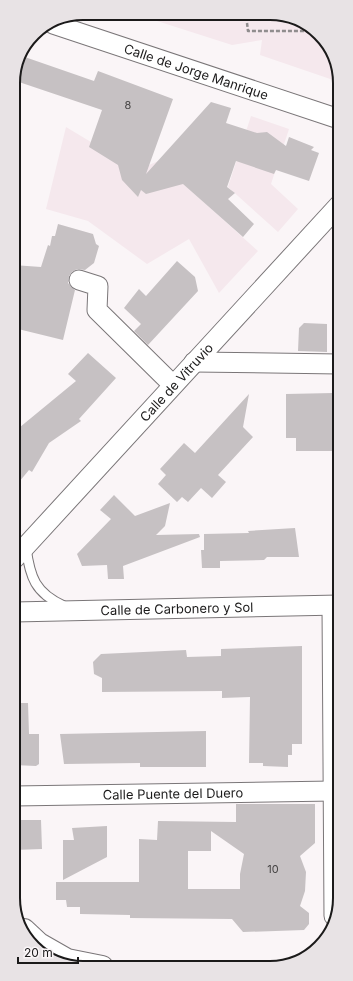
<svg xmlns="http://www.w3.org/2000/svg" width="353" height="981" viewBox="0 0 353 981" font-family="Inter,sans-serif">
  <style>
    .built { fill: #f5e8ed }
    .building { fill: #c6c1c3; fill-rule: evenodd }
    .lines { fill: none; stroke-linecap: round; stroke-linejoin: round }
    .service-casing { stroke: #7a7678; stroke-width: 11 }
    .minor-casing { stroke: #7a7678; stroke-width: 21 }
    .tertiary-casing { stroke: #7a7678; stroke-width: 24 }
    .path { stroke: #908d8e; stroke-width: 2.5; stroke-dasharray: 4 2; stroke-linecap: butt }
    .service { stroke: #fff; stroke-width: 9 }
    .minor { stroke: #fff; stroke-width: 19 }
    .tertiary { stroke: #fff; stroke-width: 22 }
    .labels { text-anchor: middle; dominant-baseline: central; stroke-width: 3; stroke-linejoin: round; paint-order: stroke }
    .number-label { font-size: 11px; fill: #464444 }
    .street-label { font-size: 13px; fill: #1b1a1a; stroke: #faf5f7 }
    .rim { fill: none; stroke: #1b1a1a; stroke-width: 2 }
  </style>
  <rect width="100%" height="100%" fill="#faf5f7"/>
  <path class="built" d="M 132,13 L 284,14 L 319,33 L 339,69 L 339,82 L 260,55 L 262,40 L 232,45 Z
    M 251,116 L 289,129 L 271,184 L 298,209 L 278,232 L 228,187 Z
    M 66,127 L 126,163 L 147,166 L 158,161 L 258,251 L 219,293 L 189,239 L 147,264 L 88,221 L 46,209 Z"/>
  <path class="building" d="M 19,55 L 94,81 L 98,71 L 173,99 L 146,174 L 211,102 L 231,108 L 226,123 L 257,133 L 267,132 L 286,146 L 289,137 L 314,147 L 311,150 L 319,153 L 309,181 L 276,170 L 274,174 L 236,161 L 227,187 L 235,193 L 228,199 L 254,224 L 243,237 L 183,184 L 146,194 L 141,190 L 138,197 L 122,180 L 118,165 L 89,147 L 102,110 L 13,80 Z
    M 58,224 L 93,234 L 96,244 L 99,246 L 94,263 L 85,270 L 77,269 L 72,272 L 69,276 L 68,283 L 75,290 L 63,340 L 14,328 L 13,265 L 41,267 L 48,245 L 50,246 L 52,236 L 55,236 Z
    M 177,261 L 195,277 L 198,291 L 148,345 L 134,331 L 141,324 L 124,308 L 139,289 L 146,296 Z
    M 304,323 L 327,324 L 327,352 L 298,351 L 299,328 Z
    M 88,353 L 116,378 L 79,419 L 81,421 L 49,443 L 32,472 L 29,470 L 14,488 L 14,432 L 76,381 L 68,374 Z
    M 333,393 L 333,451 L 296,451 L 296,438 L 286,438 L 286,394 Z
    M 249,394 L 243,427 L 253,437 L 218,475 L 226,482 L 212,498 L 201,488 L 188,502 L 182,497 L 177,502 L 158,484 L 166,475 L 160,469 L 184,443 L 195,453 Z
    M 114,495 L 135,516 L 170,503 L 165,526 L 156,535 L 199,534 L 200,537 L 123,566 L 124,579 L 108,579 L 107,565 L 82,566 L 77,554 L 111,519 L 100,510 Z
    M 295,528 L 299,557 L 267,557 L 264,560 L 220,561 L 220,568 L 202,568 L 201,550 L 204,550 L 204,534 L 249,533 L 248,531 Z
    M 302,646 L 302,744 L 292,744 L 292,755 L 288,755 L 288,767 L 263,766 L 263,763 L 249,763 L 250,697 L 222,698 L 222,691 L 102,692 L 102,678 L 94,674 L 93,662 L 101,654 L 186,650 L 187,657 L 221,656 L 221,649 Z
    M 14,703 L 28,703 L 29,734 L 39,734 L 39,764 L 36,766 L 14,765 Z
    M 206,731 L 206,767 L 140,767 L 140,763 L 64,764 L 60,734 Z
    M 236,804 L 315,804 L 315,843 L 300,856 L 306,872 L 305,891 L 300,906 L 309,913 L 309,924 L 304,930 L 243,932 L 232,919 L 130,918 L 130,915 L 80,914 L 80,907 L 67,907 L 66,900 L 56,900 L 56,882 L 139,882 L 139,839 L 157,840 L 158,821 L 236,822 ZM 211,831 L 244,854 L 240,874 L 240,889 L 188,889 L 188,851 L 211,851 Z
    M 14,820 L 41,820 L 42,849 L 14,850 Z
    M 107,826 L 107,857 L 63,880 L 63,840 L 74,840 L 72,828 Z"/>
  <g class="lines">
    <g class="service-casing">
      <path id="service" d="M 26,548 C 30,577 35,593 64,606"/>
    </g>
    <g class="minor-casing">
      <g id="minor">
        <path id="s1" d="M 53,24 L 339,119"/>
        <path d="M 79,280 L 98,286 L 97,310 L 173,385"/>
        <path d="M 194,362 L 339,364"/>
        <path id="s2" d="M 14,559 L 339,205"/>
        <path d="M 332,606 L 334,916"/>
        <path id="s3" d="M 14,612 L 339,605"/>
        <path id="s4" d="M 14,796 L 333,791"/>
      </g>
    </g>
    <g class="tertiary-casing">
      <path id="tertiary" d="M 24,930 L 39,944 L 67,960 L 102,967"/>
    </g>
    <path class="path" d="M 247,23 L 248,31 L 315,31"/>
    <use href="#service" class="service"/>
    <use href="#minor" class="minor"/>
    <use href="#tertiary" class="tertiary"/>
  </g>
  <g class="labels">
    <g class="number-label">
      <text x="128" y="105">8</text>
      <text x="273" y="869">10</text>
    </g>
    <g class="street-label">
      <text stroke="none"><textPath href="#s1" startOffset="151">Calle de Jorge Manrique</textPath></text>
      <text stroke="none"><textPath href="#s2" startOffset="240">Calle de Vitruvio</textPath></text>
      <text stroke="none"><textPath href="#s3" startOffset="163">Calle de Carbonero y Sol</textPath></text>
      <text stroke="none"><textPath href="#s4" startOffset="159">Calle Puente del Duero</textPath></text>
    </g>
  </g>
  <path d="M0 0H353V981H0ZM83 20H270A63 63 0 0 1 333 83V898A63 63 0 0 1 270 961H83A63 63 0 0 1 20 898V83A63 63 0 0 1 83 20Z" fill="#e8e3e5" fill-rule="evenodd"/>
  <path class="rim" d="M83 20H270A63 63 0 0 1 333 83V898A63 63 0 0 1 270 961H83A63 63 0 0 1 20 898V83A63 63 0 0 1 83 20Z"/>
  <path d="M18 957v6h60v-6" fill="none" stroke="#1b1a1a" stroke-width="2"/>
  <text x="24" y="957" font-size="12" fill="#1b1a1a" stroke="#faf5f7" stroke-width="3" paint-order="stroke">20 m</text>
</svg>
